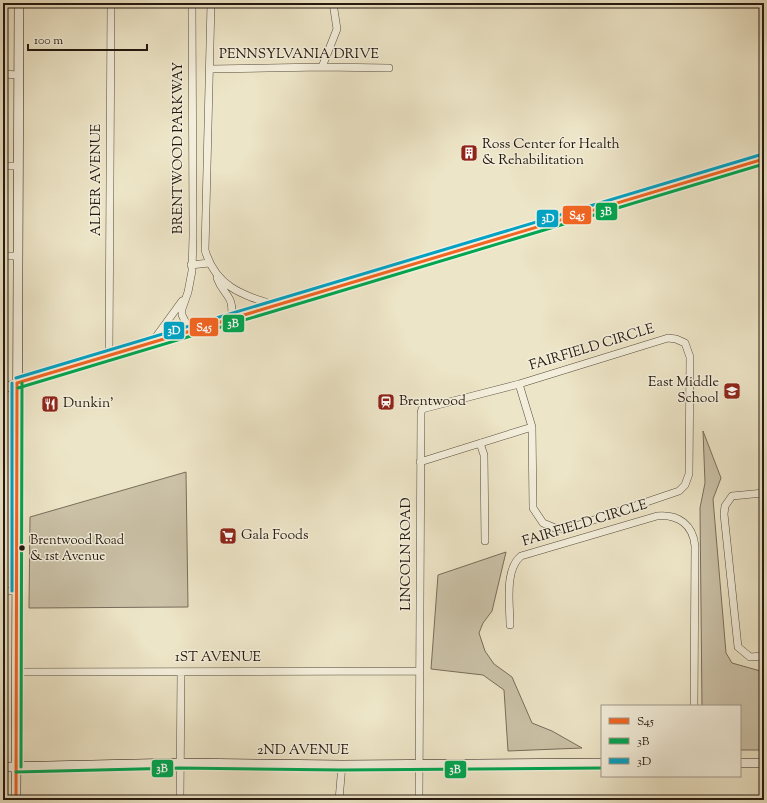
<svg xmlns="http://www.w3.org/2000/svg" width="767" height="803" viewBox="0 0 767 803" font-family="'Sorts Mill Goudy',serif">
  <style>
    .green { fill: #cbc2a8; stroke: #786d5b }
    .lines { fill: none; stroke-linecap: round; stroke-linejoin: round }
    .street-casing { stroke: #564b3c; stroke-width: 8 }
    .secondary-casing { stroke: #24180e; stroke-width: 10 }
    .street { stroke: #f3eedb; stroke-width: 7 }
    .secondary { stroke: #f3eedb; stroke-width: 9 }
    .bus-1-casing { stroke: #f3eedb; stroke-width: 6 }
    .bus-2-casing { stroke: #f3eedb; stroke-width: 6 }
    .bus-3-casing { stroke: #f3eedb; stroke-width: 6 }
    .bus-1 { stroke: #f26522; stroke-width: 3 }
    .bus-2 { stroke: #00a651; stroke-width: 3 }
    .bus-3 { stroke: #02a2c4; stroke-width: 3 }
    .bus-dot { fill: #24180e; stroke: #f3eedb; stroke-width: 1.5 }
    .labels { text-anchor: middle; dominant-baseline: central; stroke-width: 3; stroke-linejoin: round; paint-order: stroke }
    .bus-label { font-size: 13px; fill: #24180e; stroke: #f3eedb; text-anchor: start }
    .street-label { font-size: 14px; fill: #24180e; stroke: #f3eedb }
    .poi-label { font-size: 14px; fill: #24180e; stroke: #f3eedb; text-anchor: start }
    .line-badge { stroke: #f3eedb; stroke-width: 1.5 }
    .badge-label { font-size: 11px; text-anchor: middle; font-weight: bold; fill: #fff }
  </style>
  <rect width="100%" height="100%" fill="#ede5c7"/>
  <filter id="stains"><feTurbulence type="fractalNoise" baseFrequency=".005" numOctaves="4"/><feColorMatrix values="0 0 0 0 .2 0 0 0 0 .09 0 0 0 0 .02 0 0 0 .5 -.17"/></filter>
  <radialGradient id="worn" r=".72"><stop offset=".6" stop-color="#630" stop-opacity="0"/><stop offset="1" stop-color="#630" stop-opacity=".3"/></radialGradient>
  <path class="green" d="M 703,431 L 721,478 L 713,499 L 726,653 L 732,663 L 764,672 L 764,750 L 740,750 L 740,706 L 702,706 L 700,508 L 705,483 Z
    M 186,472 L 188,607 L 29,608 L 30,517 Z
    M 506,552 L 492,611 L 483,623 L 479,633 L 485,651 L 494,664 L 512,677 L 532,723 L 552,731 L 582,748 L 508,751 L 504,690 L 483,675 L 431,669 L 438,575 Z"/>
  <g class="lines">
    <g class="street-casing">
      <path id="street" d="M 211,3 L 205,250 C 216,288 243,295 278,306
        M 322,67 L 337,29 L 333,3
        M 210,69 L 322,67 L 389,68
        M 3,74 L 18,75
        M 3,166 L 18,166
        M 3,256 L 18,256
        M 191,265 L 209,263
        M 217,278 C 224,297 235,294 231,320
        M 191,333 L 182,315 L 182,309 L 188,292 L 192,271 L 193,236 L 192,3
        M 668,338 L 676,339 L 685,343 L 690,357 L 689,474 L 685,485 L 679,491 L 567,529 L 555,528 L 543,523 L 533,508 L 532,427 L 519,384 Z
        M 150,345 L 182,301
        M 109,357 L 111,3
        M 480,443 L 484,455 L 485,541
        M 420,462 L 532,427
        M 764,493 L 732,496 L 725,506 L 724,514 L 738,647 L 750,657 L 764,656
        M 3,591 L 17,591
        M 510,625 C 510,605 504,570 521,556 L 657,516 C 679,514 693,525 695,546 L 694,706
        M 16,672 L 419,671
        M 180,800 L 181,672
        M 339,800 L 342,765
        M 419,800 L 421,413 L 422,409 L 519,384"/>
    </g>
    <g class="secondary-casing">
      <path id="secondary" d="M 3,388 L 764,159
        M 740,763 L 764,763
        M 3,767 L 180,763 L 342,765 L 602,763
        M 16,800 L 19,3"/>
    </g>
    <use href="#street" class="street"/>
    <use href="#secondary" class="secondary"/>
    <g class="bus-1-casing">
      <path id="bus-1" d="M 17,383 L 764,159
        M 16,800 L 17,383"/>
    </g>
    <g class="bus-2-casing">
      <path id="bus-2" d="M 18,388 L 764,164
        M 21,767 L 22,383
        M 16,772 L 180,768 L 342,770 L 602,768"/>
    </g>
    <g class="bus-3-casing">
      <path id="bus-3" d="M 16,378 L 763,154
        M 12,383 L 12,591"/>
    </g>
    <use href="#bus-1" class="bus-1"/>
    <use href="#bus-2" class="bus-2"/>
    <use href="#bus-3" class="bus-3"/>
  </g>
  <defs>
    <g id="building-square" transform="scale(0.9)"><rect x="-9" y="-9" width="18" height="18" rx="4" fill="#8f2418" stroke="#f3eedb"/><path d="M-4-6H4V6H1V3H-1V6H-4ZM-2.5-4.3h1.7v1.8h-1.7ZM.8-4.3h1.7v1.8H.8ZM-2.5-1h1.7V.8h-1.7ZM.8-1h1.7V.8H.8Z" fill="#fff"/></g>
    <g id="school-square" transform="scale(0.9)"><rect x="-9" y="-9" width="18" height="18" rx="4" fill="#8f2418" stroke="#f3eedb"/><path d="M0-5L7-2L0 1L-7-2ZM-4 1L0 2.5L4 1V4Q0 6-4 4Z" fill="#fff"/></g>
    <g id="station-square" transform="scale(0.9)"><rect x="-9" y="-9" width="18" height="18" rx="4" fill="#8f2418" stroke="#f3eedb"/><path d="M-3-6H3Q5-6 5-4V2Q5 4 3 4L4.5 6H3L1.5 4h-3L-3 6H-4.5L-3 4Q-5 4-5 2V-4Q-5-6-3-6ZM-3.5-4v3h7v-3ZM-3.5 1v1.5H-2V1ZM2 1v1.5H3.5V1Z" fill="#fff"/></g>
    <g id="restaurant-square" transform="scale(0.9)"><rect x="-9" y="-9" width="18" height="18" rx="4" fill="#8f2418" stroke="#f3eedb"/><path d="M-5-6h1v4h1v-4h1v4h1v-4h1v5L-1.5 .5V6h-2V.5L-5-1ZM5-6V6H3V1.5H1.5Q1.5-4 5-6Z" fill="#fff"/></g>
    <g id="supermarket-square" transform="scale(0.9)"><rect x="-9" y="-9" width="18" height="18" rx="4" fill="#8f2418" stroke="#f3eedb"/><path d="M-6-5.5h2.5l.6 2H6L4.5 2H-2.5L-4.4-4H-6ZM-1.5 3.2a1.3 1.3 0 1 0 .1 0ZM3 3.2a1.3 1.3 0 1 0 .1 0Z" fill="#fff"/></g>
  </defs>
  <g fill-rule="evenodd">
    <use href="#building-square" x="469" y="153"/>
    <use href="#school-square" x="732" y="391"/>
    <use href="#station-square" x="386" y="402"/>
    <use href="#restaurant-square" x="50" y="404"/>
    <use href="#supermarket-square" x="228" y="536"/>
  </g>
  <circle class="bus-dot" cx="22" cy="548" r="3.5"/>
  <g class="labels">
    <g class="bus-label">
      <text x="30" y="541">Brentwood Road<tspan x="30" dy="16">&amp; 1st Avenue</tspan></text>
    </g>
    <g class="street-label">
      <text x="299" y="55">PENNSYLVANIA DRIVE</text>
      <text transform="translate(179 148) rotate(-90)">BRENTWOOD PARKWAY</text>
      <text transform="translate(97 180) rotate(-90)">ALDER AVENUE</text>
      <text transform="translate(592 348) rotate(-17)">FAIRFIELD CIRCLE</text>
      <text transform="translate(585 524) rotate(-17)">FAIRFIELD CIRCLE</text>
      <text transform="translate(407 554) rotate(-90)">LINCOLN ROAD</text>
      <text x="218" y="658">1ST AVENUE</text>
      <text x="303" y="751">2ND AVENUE</text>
    </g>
    <g class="poi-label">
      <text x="482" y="145">Ross Center for Health<tspan x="482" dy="16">&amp; Rehabilitation</tspan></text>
      <text x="719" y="383" text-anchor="end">East Middle<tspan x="719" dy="16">School</tspan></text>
      <text x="399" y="402">Brentwood</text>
      <text x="63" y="404">Dunkin'</text>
      <text x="241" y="536">Gala Foods</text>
    </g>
  </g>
  <g class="line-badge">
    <rect x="595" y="202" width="23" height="19" rx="4" fill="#00a651"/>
    <rect x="562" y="205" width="30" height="20" rx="4" fill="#f26522"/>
    <rect x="536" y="209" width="23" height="19" rx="4" fill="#02a2c4"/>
    <rect x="222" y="314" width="23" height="19" rx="4" fill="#00a651"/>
    <rect x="189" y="317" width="30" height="20" rx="4" fill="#f26522"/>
    <rect x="163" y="321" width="22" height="19" rx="4" fill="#02a2c4"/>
    <rect x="151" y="759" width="23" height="19" rx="4" fill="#00a651"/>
    <rect x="444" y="760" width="23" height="19" rx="4" fill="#00a651"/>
  </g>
  <g class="badge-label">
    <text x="606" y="215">3B</text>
    <text x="577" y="219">S45</text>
    <text x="548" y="222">3D</text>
    <text x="233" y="327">3B</text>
    <text x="204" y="331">S45</text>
    <text x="174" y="334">3D</text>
    <text x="162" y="772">3B</text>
    <text x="455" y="773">3B</text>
  </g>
  <rect width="767" height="803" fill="none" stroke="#ede5c7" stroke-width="16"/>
  <rect x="4" y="4" width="759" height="795" fill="none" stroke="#24180e" stroke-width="2"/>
  <rect x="8" y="8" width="751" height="787" fill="none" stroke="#24180e"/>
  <rect x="601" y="705" width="140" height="72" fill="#f3eedb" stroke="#a09889"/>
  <rect x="609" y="718" width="20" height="6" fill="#f26522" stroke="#a09889"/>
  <text x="637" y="725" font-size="12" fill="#24180e">S45</text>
  <rect x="609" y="738" width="20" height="6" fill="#00a651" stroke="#a09889"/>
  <text x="637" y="745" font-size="12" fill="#24180e">3B</text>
  <rect x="609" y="758" width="20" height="6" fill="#02a2c4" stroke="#a09889"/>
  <text x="637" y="765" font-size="12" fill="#24180e">3D</text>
  <path d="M28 44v6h119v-6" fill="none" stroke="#24180e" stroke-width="2"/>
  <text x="34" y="44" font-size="12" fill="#24180e" stroke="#f3eedb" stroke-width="3" paint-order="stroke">100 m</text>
  <rect width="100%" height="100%" filter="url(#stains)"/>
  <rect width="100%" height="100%" fill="url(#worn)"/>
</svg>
